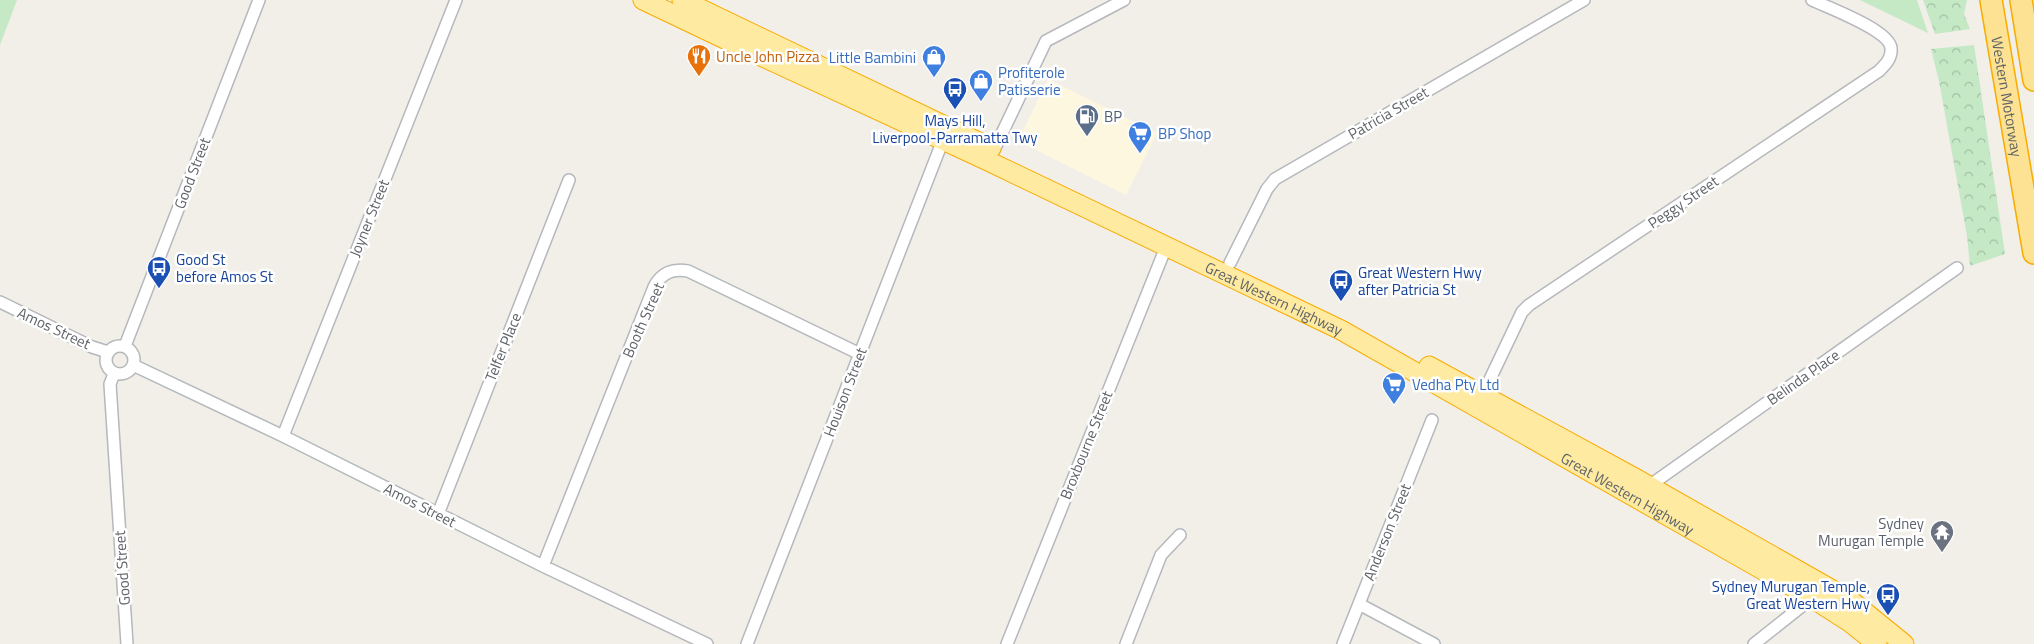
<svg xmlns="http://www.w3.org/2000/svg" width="2034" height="644" viewBox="0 0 2034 644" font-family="'Titillium Web',sans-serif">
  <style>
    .commercial { fill: #fef7e0 }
    .forest { fill: url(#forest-crowns) }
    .green { fill: #c5e8c5 }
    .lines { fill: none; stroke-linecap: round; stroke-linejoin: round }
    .minor-casing { stroke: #b5b8bc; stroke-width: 14 }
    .trunk-casing { stroke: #f9ab00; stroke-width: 21 }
    .motorway-casing { stroke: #f9ab00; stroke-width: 24 }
    .minor { stroke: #fff; stroke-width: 11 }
    .trunk { stroke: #feeaa1; stroke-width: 19 }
    .motorway { stroke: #fde293; stroke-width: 21 }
    .labels { text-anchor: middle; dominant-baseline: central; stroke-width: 5; stroke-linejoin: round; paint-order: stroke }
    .food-label { font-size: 15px; fill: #c56008; stroke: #fff; text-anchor: start }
    .shop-label { font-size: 15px; fill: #366cbe; stroke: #fff; text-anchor: start }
    .street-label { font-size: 15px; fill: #5f6368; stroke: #fff }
    .service-label { font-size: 15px; fill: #4e5e75; stroke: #fff; text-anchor: start }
    .transit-label { font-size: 15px; fill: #164399; stroke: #fff; text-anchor: start }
    .worship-label { font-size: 15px; fill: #5b616d; stroke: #fff; text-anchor: end }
  </style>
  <defs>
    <pattern id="forest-crowns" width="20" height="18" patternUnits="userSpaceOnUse" patternTransform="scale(1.25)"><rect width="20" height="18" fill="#c5e8c5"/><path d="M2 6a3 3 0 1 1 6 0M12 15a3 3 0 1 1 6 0" fill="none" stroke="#a3c0a4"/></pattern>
  </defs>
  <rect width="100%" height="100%" fill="#f1efe8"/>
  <path class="commercial" d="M 1048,79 L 1157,133 L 1126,195 L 1018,141 Z"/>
  <path class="forest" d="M 1923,0 L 1967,0 L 1964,14 L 1970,29 L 1935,34 Z
    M 1974,45 L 2005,254 L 1970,266 L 1967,236 L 1939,81 L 1931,49 Z"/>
  <path class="green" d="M 0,0 L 17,0 L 0,45 Z
    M 1860,0 L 1917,0 L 1928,33 Z"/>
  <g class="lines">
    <g class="minor-casing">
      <path id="minor" d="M 994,150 L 1046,41 L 1124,0
        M 1230,263 L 1267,189 L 1275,179 L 1584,0
        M 0,302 L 92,347 L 108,352
        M106 360a14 14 0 1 1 28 0a14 14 0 1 1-28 0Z
        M 125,346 L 259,0
        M 133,365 L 283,436 L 543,566 L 707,644
        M 114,374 L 110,384 L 127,644
        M 1482,396 L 1522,312 L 1529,305 L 1879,71 C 1886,64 1892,58 1891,48 C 1889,30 1829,8 1812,0
        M 283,436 L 456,0
        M 1649,486 L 1957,268
        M 438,514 L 569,180
        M 543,566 L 654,287 C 661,273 673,268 688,271 L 860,354
        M 1359,604 L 1434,644
        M 747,644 L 943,140
        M 1007,644 L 1166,247
        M 1126,644 L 1161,555 L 1180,535
        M 1343,644 L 1432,420
        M 1754,644 L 1812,598"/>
    </g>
    <g class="trunk-casing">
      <g id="trunk">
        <path id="s1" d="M 643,0 L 750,51 L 988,161 L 1341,330 L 1812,598 L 1851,623 L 1877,644"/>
        <path d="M 682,0 L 991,148"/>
        <path d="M 1429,366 L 1635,478 L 1850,600 L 1904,644"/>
      </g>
    </g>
    <g class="motorway-casing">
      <g id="motorway">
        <path id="s2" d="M 1991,0 L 2034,253"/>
        <path d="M 2021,0 L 2034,80"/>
      </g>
    </g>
    <use href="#minor" class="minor"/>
    <use href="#trunk" class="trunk"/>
    <use href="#motorway" class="motorway"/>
  </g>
  <defs>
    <g id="restaurant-pin" transform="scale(1.25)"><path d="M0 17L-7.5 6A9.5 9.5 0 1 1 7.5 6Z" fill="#e8710a" stroke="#fff"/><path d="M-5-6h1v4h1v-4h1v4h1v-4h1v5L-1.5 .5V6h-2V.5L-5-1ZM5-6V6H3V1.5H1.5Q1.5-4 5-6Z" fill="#fff"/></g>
    <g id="shop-pin" transform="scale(1.25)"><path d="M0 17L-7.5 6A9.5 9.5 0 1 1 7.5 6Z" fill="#3f7fe0" stroke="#fff"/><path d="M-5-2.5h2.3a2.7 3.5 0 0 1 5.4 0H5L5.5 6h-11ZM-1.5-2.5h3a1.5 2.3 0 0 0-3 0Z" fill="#fff"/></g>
    <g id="bus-pin" transform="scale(1.25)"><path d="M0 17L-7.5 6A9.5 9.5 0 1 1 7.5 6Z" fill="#1a4fb4" stroke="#fff"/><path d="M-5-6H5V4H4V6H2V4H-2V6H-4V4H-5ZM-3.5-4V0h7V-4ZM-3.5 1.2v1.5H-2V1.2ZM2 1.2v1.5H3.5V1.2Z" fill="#fff"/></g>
    <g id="fuel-pin" transform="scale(1.25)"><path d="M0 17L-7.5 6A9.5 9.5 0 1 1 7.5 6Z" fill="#5c6f8a" stroke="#fff"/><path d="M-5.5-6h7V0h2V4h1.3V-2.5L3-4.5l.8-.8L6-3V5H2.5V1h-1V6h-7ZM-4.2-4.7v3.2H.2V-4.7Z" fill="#fff"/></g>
    <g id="supermarket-pin" transform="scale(1.25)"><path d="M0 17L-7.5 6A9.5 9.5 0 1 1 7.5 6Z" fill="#3f7fe0" stroke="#fff"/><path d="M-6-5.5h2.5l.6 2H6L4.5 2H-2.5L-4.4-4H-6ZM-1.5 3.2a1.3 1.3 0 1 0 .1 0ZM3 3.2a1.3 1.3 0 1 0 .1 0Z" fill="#fff"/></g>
    <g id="temple-pin" transform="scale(1.25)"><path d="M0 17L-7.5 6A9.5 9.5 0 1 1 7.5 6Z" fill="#6b7280" stroke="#fff"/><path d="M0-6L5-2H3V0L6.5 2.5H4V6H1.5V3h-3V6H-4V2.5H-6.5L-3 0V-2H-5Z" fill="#fff"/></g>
  </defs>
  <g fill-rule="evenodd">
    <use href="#restaurant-pin" x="699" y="56"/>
    <use href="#shop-pin" x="934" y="57"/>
    <use href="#shop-pin" x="981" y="81"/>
    <use href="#bus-pin" x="955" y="89"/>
    <use href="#fuel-pin" x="1087" y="116"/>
    <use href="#supermarket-pin" x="1140" y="133"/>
    <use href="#bus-pin" x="159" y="268"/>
    <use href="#bus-pin" x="1341" y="281"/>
    <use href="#supermarket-pin" x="1394" y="384"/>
    <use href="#temple-pin" x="1942" y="532"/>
    <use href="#bus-pin" x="1888" y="595"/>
  </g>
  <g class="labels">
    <g class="food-label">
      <text x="716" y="56">Uncle John Pizza</text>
    </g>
    <g class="shop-label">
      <text x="916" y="57" text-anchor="end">Little Bambini</text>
      <text x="998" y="72">Profiterole<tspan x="998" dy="17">Patisserie</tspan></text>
      <text x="1158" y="133">BP Shop</text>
      <text x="1412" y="384">Vedha Pty Ltd</text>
    </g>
    <g class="street-label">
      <text stroke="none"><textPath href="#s2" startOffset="98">Western Motorway</textPath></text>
      <text transform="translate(1388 113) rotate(-30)">Patricia Street</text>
      <text transform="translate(192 173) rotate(-69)">Good Street</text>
      <text transform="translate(1683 202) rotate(-34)">Peggy Street</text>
      <text transform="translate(369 218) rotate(-68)">Joyner Street</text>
      <text stroke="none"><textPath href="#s1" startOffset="698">Great Western Highway</textPath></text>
      <text transform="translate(643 320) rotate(-66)">Booth Street</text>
      <text transform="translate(54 328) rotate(25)">Amos Street</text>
      <text transform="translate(503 347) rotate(-68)">Telfer Place</text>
      <text transform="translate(1803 377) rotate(-35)">Belinda Place</text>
      <text transform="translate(845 392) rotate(-69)">Houison Street</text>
      <text transform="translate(1086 445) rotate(-68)">Broxbourne Street</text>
      <text stroke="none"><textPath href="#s1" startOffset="1102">Great Western Highway</textPath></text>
      <text transform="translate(420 505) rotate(27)">Amos Street</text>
      <text transform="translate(1387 532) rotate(-68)">Anderson Street</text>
      <text transform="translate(122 568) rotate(-94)">Good Street</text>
    </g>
    <g class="service-label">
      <text x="1104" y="116">BP</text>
    </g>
    <g class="transit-label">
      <text x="955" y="120" text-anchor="middle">Mays Hill,<tspan x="955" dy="17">Liverpool-Parramatta Twy</tspan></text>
      <text x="176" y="259">Good St<tspan x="176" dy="17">before Amos St</tspan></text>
      <text x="1358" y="272">Great Western Hwy<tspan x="1358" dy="17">after Patricia St</tspan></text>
      <text x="1870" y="586" text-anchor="end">Sydney Murugan Temple,<tspan x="1870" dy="17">Great Western Hwy</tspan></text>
    </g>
    <g class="worship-label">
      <text x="1924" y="523">Sydney<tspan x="1924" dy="17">Murugan Temple</tspan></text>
    </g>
  </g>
</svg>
